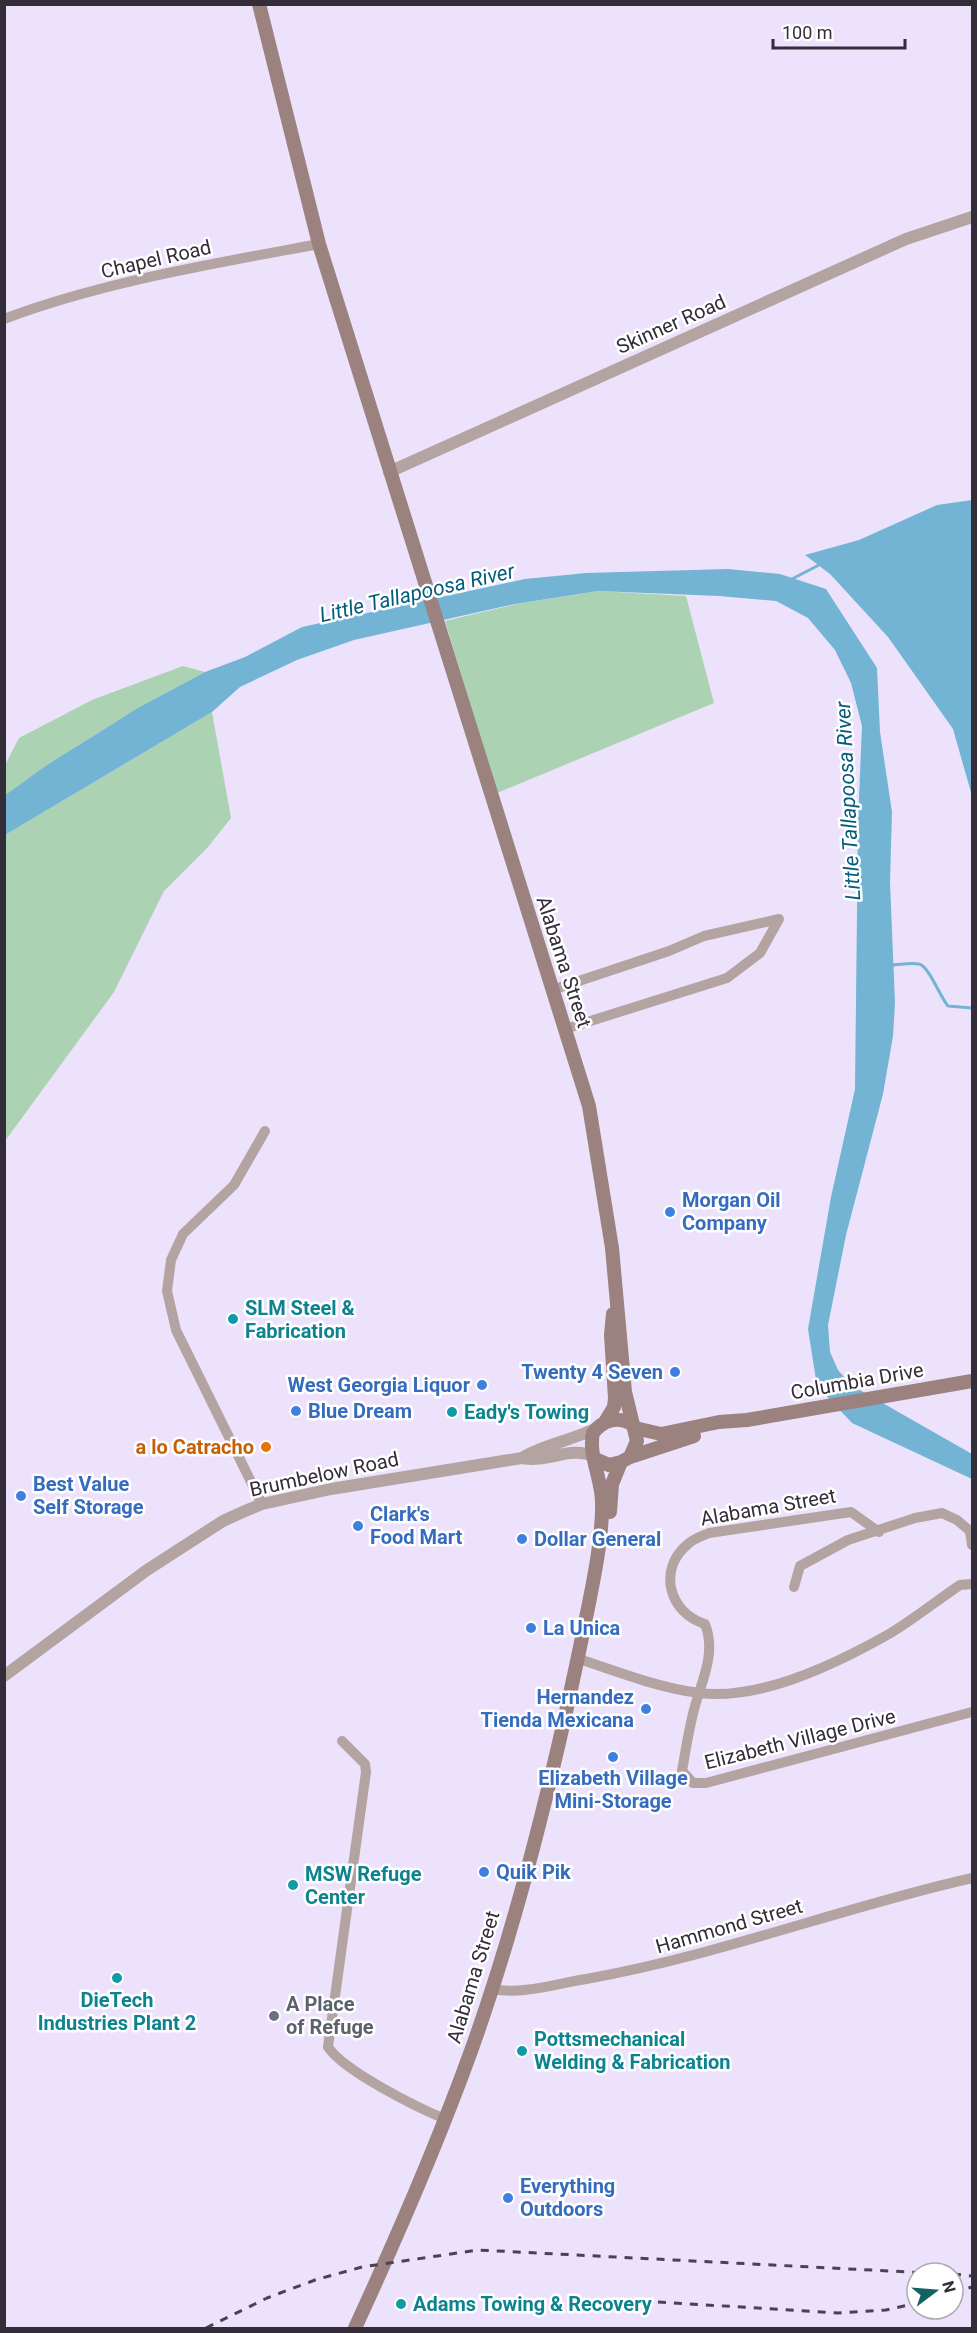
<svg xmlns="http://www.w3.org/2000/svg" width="977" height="2333" viewBox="0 0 977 2333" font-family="Roboto,sans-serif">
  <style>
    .green { fill: #abd3b3 }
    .water { fill: #73b4d5 }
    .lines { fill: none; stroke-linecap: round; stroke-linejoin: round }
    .stream { stroke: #73b4d5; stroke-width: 3 }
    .minor { stroke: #b4a4a1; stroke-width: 10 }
    .tertiary { stroke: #b4a4a1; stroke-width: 12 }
    .secondary { stroke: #9b827f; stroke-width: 14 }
    .rail { stroke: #494350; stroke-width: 3; stroke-dasharray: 8 8; stroke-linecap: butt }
    .shop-dot { fill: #3f7fe0; stroke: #fff; stroke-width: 2 }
    .culture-dot { fill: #0f9aa8; stroke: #fff; stroke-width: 2 }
    .food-dot { fill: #e8710a; stroke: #fff; stroke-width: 2 }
    .worship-dot { fill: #6b7280; stroke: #fff; stroke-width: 2 }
    .labels { text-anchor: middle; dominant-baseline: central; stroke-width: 5; stroke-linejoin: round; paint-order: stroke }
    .street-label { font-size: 20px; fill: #322d38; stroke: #fff }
    .shop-label { font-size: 20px; font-weight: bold; fill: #366cbe; stroke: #fff; text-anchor: start }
    .culture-label { font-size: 20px; font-weight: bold; fill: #0d838f; stroke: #fff; text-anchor: start }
    .food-label { font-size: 20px; font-weight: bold; fill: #c56008; stroke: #fff; text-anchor: end }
    .worship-label { font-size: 20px; font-weight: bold; fill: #5b616d; stroke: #fff; text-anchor: start }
    .water-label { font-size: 21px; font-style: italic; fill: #045c7c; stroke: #fff }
  </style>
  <rect width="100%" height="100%" fill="#ede2fb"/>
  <path class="green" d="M 598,591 L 686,596 L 714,703 L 497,793 L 445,621 L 516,604 Z
    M 183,666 L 205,672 C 136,709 68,749 5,796 L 5,765 L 19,738 L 92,700 Z
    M 212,712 L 231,818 L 208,847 L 164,891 L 114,992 L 5,1141 L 5,835 Z"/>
  <path class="water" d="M 972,500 L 972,796 L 953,729 L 888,637 L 830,574 L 805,555 L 859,540 L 937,505 Z
    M 728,569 L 780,574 L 826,589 L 877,668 L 880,732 L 892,812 L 890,882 L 895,1003 L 893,1036 L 883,1094 L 846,1235 L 828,1325 L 830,1352 L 838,1370 L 851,1385 L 972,1454 L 972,1479 L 852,1423 L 817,1386 L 808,1329 L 831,1197 L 855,1089 L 858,822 L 862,726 L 851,683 L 835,650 L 808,618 L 776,601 L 719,596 L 598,591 L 515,604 L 354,640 L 297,660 L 240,687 L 212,712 L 5,835 L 4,796 L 47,765 L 138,708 L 205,672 L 245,657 L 302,627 L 525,579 L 586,573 Z"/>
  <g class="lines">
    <path class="stream" d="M 790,580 L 821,564
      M 890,965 C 899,965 911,962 919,964 C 929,966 940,997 948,1006 L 972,1008"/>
    <path class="minor" d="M 4,319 C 101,282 217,263 319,244
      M 552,990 L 669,951 L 704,936 L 779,919
      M 565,1029 L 727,978 L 760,953 L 779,919
      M 262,1504 L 176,1330 L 167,1291 L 171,1260 L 183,1234 L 234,1185 L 265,1131
      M 879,1532 L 851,1512 L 709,1533 C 702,1536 693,1539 688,1544 C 657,1569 669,1613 705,1624 C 716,1652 703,1678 695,1706 C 689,1727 686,1749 682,1771 L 693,1783 L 706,1783 L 972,1712
      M 794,1587 L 800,1566 L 848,1540 L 915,1518 L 942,1513 L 957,1520 L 970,1531 L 972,1545
      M 576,1658 C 616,1671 658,1688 699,1693 C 760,1701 836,1664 889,1634 C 913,1620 936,1601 960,1585 L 972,1584
      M 342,1741 L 365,1764 L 366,1772 L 328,2047 C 344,2071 416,2107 445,2119
      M 492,1989 C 523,1995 555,1984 586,1979 C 717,1956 843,1907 972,1878"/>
    <path class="tertiary" d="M 389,472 L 906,239 L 972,217
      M 522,1458 C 542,1445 573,1440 597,1428
      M 4,1676 L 147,1570 L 223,1521 L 245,1511 L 262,1504 L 331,1489 L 522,1458 C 548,1463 569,1446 594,1456"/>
    <path class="secondary" d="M 259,4 L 319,244 L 589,1106 L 612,1248 L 625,1392 L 637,1441 L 630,1457 L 621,1462 L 609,1465 L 595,1459
      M 605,1422 L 614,1407 L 615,1398 L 611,1335 L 613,1314
      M 635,1428 L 661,1434 L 719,1422 L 747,1420 L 972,1381
      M 630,1457 L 694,1436
      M 610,1512 L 612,1484 L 621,1462
      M 355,2328 C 397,2237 437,2145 471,2051 C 520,1915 556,1765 585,1623 C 592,1588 603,1538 602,1502 C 602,1480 588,1454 593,1433 C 603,1420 618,1415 633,1425"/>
    <path class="rail" d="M 953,2274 L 972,2276
      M 953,2292 L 972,2287
      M 626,2300 L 838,2313 L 886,2310 L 917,2303
      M 206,2328 L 267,2298 L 315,2280 L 362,2267 L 478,2250 L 929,2273"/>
  </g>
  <g class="shop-dot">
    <circle cx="670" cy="1212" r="6"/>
    <circle cx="675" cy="1372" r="6"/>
    <circle cx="482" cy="1385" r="6"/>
    <circle cx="296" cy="1411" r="6"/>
    <circle cx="21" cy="1496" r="6"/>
    <circle cx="358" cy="1526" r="6"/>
    <circle cx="522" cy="1539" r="6"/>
    <circle cx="531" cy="1628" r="6"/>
    <circle cx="646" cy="1709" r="6"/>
    <circle cx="613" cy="1757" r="6"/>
    <circle cx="484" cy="1872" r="6"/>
    <circle cx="508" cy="2198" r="6"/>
  </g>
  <g class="culture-dot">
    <circle cx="233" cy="1319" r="6"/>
    <circle cx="452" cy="1412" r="6"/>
    <circle cx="293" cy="1885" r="6"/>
    <circle cx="117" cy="1978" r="6"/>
    <circle cx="522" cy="2051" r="6"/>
    <circle cx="401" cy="2304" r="6"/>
  </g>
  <circle class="food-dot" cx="266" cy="1447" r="6"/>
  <circle class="worship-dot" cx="274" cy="2016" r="6"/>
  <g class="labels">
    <g class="street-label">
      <text transform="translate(156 259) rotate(-13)">Chapel Road</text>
      <text transform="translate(671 324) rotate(-24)">Skinner Road</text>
      <text transform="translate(564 962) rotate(72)">Alabama Street</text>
      <text transform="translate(857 1381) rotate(-10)">Columbia Drive</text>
      <text transform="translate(324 1474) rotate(-12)">Brumbelow Road</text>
      <text transform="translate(768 1507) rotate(-10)">Alabama Street</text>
      <text transform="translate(800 1739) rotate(-14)">Elizabeth Village Drive</text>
      <text transform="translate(729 1926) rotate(-16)">Hammond Street</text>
      <text transform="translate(473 1977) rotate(-73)">Alabama Street</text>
    </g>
    <g class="shop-label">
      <text x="682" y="1200">Morgan Oil<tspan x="682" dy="23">Company</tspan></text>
      <text x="663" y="1372" text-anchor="end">Twenty 4 Seven</text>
      <text x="470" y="1385" text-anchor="end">West Georgia Liquor</text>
      <text x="308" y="1411">Blue Dream</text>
      <text x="33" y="1484">Best Value<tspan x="33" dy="23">Self Storage</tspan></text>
      <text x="370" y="1514">Clark's<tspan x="370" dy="23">Food Mart</tspan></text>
      <text x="534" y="1539">Dollar General</text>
      <text x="543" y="1628">La Unica</text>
      <text x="634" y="1697" text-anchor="end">Hernandez<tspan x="634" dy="23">Tienda Mexicana</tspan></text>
      <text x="613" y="1778" text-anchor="middle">Elizabeth Village<tspan x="613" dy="23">Mini-Storage</tspan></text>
      <text x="496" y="1872">Quik Pik</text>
      <text x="520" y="2186">Everything<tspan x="520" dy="23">Outdoors</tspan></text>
    </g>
    <g class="culture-label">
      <text x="245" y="1308">SLM Steel &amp;<tspan x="245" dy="23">Fabrication</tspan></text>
      <text x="464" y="1412">Eady's Towing</text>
      <text x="305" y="1874">MSW Refuge<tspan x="305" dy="23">Center</tspan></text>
      <text x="117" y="2000" text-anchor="middle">DieTech<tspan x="117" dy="23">Industries Plant 2</tspan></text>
      <text x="534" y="2039">Pottsmechanical<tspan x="534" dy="23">Welding &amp; Fabrication</tspan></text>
      <text x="413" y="2304">Adams Towing &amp; Recovery</text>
    </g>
    <g class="food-label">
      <text x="254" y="1447">a lo Catracho</text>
    </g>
    <g class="worship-label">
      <text x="286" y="2004">A Place<tspan x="286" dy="23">of Refuge</tspan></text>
    </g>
    <g class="water-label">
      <text transform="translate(417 593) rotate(-13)">Little Tallapoosa River</text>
      <text transform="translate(848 801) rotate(-93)">Little Tallapoosa River</text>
    </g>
  </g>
  <rect width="977" height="2333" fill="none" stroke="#322d38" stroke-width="12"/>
  <g transform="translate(935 2291) rotate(74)"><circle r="28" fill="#ffffff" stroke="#adabaf" stroke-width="1.5"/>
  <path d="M0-4.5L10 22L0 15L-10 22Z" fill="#146363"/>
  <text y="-9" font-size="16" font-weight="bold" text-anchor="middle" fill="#322d38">N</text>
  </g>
  <path d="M773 39v9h132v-9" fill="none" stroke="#322d38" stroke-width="3"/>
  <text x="782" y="39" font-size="18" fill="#322d38" stroke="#ffffff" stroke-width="4.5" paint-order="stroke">100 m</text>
</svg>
